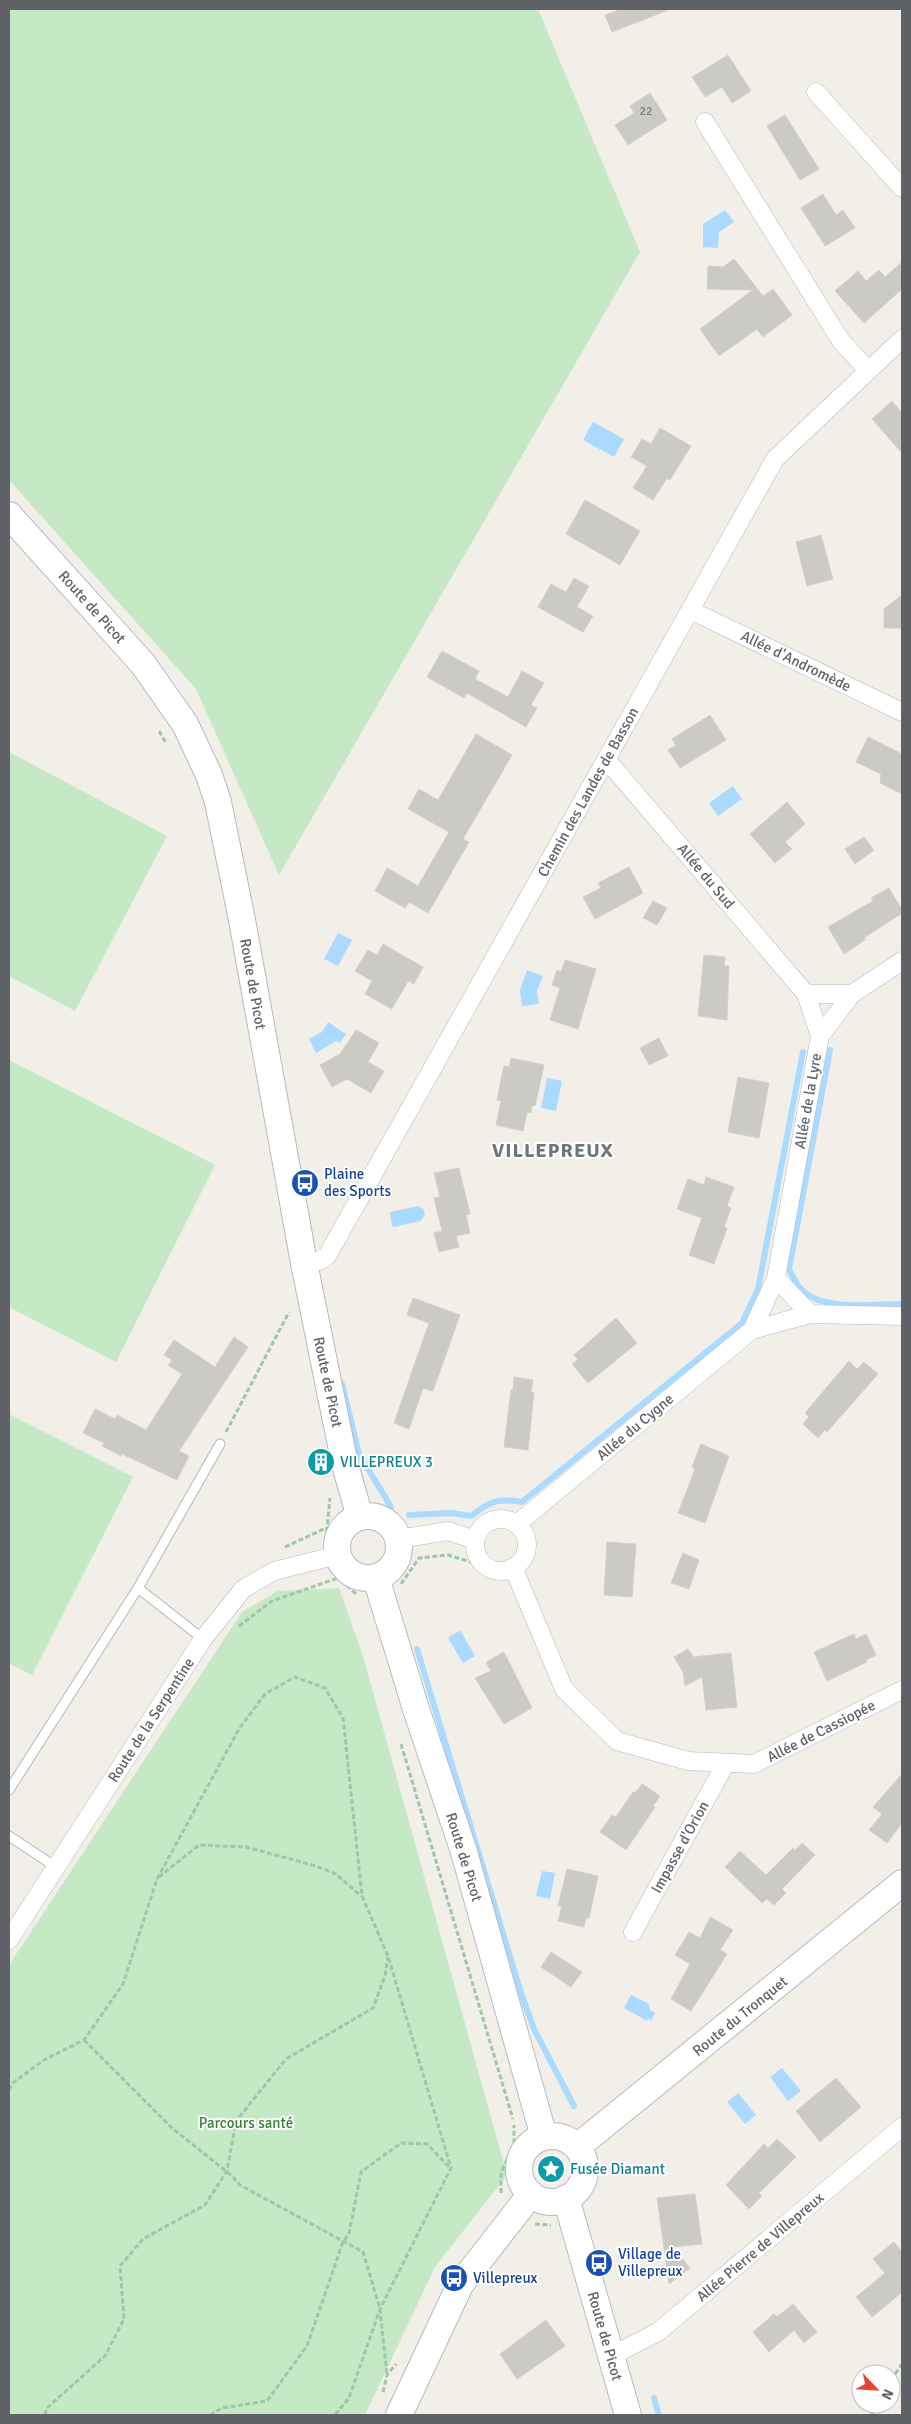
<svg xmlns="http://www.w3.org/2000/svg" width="911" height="2424" viewBox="0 0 911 2424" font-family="Signika,sans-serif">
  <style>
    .green { fill: #c5e8c5 }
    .water { fill: #aadaff }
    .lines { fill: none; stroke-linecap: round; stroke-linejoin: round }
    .stream { stroke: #aadaff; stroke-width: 6 }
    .building { fill: #cccac5; stroke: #d6d1c6 }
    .lane-casing { stroke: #b5b8bc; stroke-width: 11 }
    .street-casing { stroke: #b5b8bc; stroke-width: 19 }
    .secondary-casing { stroke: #b6babf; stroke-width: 28 }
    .path { stroke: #9cc7a9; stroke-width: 3; stroke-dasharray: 5 2.5; stroke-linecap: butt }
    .lane { stroke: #fff; stroke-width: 9 }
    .street { stroke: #fff; stroke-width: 18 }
    .secondary { stroke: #fff; stroke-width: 26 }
    .labels { text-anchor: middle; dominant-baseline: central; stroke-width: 4; stroke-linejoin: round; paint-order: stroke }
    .number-label { font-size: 12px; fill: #7a7d7f }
    .street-label { font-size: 15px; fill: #5f6368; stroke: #fff }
    .transit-label { font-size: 15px; fill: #164399; stroke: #fff; text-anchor: start }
    .culture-label { font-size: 15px; fill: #0d838f; stroke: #fff; text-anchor: start }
    .park-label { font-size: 15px; fill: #348238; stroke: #fff }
    .district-label { font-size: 20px; font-weight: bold; letter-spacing: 1px; fill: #70757a; stroke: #fff }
  </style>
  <rect width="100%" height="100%" fill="#f1efe8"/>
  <path class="green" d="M 9,9 L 538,9 L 640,252 L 279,875 L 196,689 L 9,480 Z
    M 9,752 L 167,836 L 75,1011 L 9,976 Z
    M 9,1060 L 215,1165 L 116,1362 L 9,1307 Z
    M 9,1414 L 133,1477 L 32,1675 L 9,1663 Z
    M 339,1588 L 363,1656 L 507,2175 L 435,2267 L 365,2415 L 9,2415 L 9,1965 L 242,1612 L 278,1591 Z"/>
  <path class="water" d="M 725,210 L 734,222 L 719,232 L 718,248 L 703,247 L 703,224 Z
    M 593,422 L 624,439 L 614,457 L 583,440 Z
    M 733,786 L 742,799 L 718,816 L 709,803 Z
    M 338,933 L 352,940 L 338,966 L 324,959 Z
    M 527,970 L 543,976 L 537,991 L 539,1004 L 522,1006 L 520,990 Z
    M 328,1022 L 346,1034 L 340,1043 L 336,1041 L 316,1053 L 309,1039 L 322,1032 Z
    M 547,1078 L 562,1081 L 556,1111 L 541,1108 Z
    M 418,1206 L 423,1209 L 425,1214 L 421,1221 L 394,1227 L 392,1226 L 390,1212 Z
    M 460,1630 L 475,1656 L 463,1663 L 448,1638 Z
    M 542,1871 L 555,1873 L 550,1899 L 536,1896 Z
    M 631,1995 L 649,2004 L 650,2010 L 655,2013 L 652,2020 L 648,2018 L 647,2021 L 624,2008 Z
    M 782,2068 L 801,2091 L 788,2101 L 770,2077 Z
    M 738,2093 L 756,2115 L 745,2124 L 727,2102 Z"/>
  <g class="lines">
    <path class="stream" d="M 830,1050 L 789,1269 C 792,1275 796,1284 801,1289 C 822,1312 873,1304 902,1304
      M 342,1384 L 359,1454 L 391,1507
      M 409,1515 L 451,1513 L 471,1516 C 490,1501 498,1498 522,1502 L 742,1323 L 758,1289 L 803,1052
      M 417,1649 L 521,1993 L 534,2029 L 574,2106
      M 654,2398 L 659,2415"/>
  </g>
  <path class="building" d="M 622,9 L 668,9 L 668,10 L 612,32 L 605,15 Z
    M 728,55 L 751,91 L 732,103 L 722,87 L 705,97 L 692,77 Z
    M 650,93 L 667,120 L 628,145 L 615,125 L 634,113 L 630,106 Z
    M 785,115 L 819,169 L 800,180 L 767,126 Z
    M 823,194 L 836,215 L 843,210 L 855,228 L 825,246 L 801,208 Z
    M 734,259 L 763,296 L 773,289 L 792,315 L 763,337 L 757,329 L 719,356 L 700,329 L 753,290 L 707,289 L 708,266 L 723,267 Z
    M 902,262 L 902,289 L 864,323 L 835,291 L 858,271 L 866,281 L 879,270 L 885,277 Z
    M 892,401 L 902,413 L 902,453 L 872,419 Z
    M 660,428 L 691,446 L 670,480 L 667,478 L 653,500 L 633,488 L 647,466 L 631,457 L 642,439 L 651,444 Z
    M 585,500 L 640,531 L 620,565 L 566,534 Z
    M 821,535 L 833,579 L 807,586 L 796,542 Z
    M 574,578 L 589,586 L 577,607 L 593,616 L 583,632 L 538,607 L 551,584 L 566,592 Z
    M 902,595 L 902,628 L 884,628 L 884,609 Z
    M 442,651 L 479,671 L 475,679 L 508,697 L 522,671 L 544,683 L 531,705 L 537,708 L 526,727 L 467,693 L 464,698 L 427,677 Z
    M 710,715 L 726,740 L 680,768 L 668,750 L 676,745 L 672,739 Z
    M 476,734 L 512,755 L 463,839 L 469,842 L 428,913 L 409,902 L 405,908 L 375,891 L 387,868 L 418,886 L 449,832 L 408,809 L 419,789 L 438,800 Z
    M 868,737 L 902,754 L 902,794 L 880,783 L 881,774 L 856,762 Z
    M 787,802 L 805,824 L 785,842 L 792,849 L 775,863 L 750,834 Z
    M 864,837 L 874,850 L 855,864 L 845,849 Z
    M 629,867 L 643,893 L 595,919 L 583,897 L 601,888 L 598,883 Z
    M 889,888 L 902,910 L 902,913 L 864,938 L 865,940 L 844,954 L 828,927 L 873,901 L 871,898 Z
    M 653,901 L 667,908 L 657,925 L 643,918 Z
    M 383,944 L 423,967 L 414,984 L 408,981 L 392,1009 L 365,994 L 372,981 L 355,971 L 368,950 L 377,955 Z
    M 704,955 L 725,957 L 724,966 L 729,966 L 727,1020 L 698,1016 Z
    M 565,960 L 596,969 L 578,1029 L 550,1020 L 560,988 L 552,985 L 557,970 L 561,972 Z
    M 356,1030 L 379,1043 L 368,1062 L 384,1071 L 371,1093 L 347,1079 L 332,1087 L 320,1065 L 340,1054 Z
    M 659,1038 L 668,1056 L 649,1065 L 640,1048 Z
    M 511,1058 L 544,1065 L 535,1106 L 532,1105 L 531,1113 L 527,1112 L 523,1131 L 496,1125 L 501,1101 L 497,1100 L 502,1075 L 504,1066 L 509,1067 Z
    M 738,1077 L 769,1083 L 759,1138 L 728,1132 Z
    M 459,1168 L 470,1214 L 466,1215 L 470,1233 L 456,1236 L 459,1247 L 439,1252 L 434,1233 L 442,1231 L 434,1198 L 440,1197 L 434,1173 Z
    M 706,1177 L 734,1187 L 727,1206 L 731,1208 L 724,1227 L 727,1228 L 714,1264 L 689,1255 L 702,1218 L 677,1209 L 688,1179 L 704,1185 Z
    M 413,1298 L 460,1315 L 433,1391 L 423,1388 L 409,1429 L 394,1423 L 429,1323 L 407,1315 Z
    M 616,1318 L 637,1343 L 588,1383 L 572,1364 L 578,1360 L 574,1355 Z
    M 234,1337 L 248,1347 L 179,1451 L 189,1456 L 177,1480 L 122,1454 L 121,1456 L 102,1446 L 104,1443 L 83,1433 L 95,1409 L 115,1419 L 117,1415 L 146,1430 L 182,1374 L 168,1365 L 172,1360 L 164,1355 L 174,1340 L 215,1367 Z
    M 849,1361 L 857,1369 L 864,1362 L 878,1374 L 827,1432 L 825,1430 L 818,1438 L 803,1424 L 809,1417 L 805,1413 Z
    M 514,1377 L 533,1380 L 531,1392 L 534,1392 L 528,1450 L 504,1447 L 511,1390 L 513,1390 Z
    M 701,1444 L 729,1456 L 705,1523 L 678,1513 L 695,1469 L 692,1467 Z
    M 607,1542 L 636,1544 L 632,1597 L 604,1595 Z
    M 683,1553 L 699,1560 L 689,1589 L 671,1583 Z
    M 854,1634 L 856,1639 L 866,1634 L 876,1655 L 866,1660 L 867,1662 L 827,1681 L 814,1652 Z
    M 688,1649 L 693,1657 L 731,1653 L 737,1707 L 706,1710 L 702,1677 L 685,1686 L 683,1672 L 674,1657 Z
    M 504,1652 L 532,1708 L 504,1724 L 475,1678 L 491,1671 L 486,1662 Z
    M 902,1774 L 902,1823 L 887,1843 L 869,1830 L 882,1814 L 873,1807 Z
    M 642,1784 L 660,1796 L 653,1806 L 655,1807 L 626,1850 L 600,1832 L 612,1815 L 616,1817 L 633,1792 L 635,1793 Z
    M 802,1843 L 815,1855 L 782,1889 L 786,1893 L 774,1905 L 767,1899 L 762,1903 L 725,1867 L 740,1851 L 766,1875 L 793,1848 L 795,1850 Z
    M 567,1869 L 598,1876 L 589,1918 L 586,1918 L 584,1927 L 558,1921 L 562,1906 L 558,1906 Z
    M 710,1917 L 733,1930 L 720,1950 L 727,1954 L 691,2011 L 671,1999 L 690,1964 L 675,1955 L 689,1932 L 700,1938 Z
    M 551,1952 L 582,1972 L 571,1987 L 541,1967 Z
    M 836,2078 L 861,2107 L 820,2142 L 796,2111 Z
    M 777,2139 L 796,2157 L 759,2193 L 762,2196 L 749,2209 L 726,2185 L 764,2144 L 768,2148 Z
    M 695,2194 L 702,2244 L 673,2247 L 690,2268 L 669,2284 L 657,2198 Z
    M 894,2242 L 902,2252 L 902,2294 L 901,2293 L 872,2317 L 856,2297 L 885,2273 L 873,2259 Z
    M 793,2304 L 817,2332 L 804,2343 L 794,2330 L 769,2352 L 753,2332 L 774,2314 L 777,2317 Z
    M 546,2320 L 565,2346 L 517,2379 L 500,2354 Z"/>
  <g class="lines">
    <g class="lane-casing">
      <path id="lane" d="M 138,1588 L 203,1639
        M 9,1790 L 138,1588 L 220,1444
        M 9,1836 L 56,1867"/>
    </g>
    <g class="street-casing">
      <path id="street" d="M 816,92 L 902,188
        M 705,122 L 841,341 L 868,370
        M 690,610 L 902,712
        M 606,759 L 806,994 L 820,1036
        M 902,961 L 852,994 L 820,1036 L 776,1278 L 752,1330 L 810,1314 L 902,1316
        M 806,994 L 852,994
        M 304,1263 L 319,1261 L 327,1256 L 775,459 L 902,339
        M 776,1278 L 810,1314
        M475 1545a26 26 0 1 1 52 0a26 26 0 1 1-52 0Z
        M 517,1524 L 752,1330
        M 399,1539 L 448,1531 L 475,1540
        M 513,1567 L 564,1689 L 617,1741 L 688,1761 L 754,1764 L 902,1690
        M 633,1932 L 726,1763
        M 9,1940 L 203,1639 L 243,1589 L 274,1571 L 338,1555
        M 611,2356 L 658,2332 L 902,2127"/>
    </g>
    <g class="secondary-casing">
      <path id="secondary" d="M 9,515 L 143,664 L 185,724 L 209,775 L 218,802 L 242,920 L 304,1263 L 345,1465 L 360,1517
        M337 1547a31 31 0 1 1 62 0a31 31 0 1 1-62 0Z
        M 376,1578 L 416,1709 L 464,1852 L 544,2137
        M519 2169a33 33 0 1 1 66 0a33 33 0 1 1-66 0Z
        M 577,2147 L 902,1883
        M 566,2198 L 628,2415
        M 399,2415 L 460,2285 L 531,2194"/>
    </g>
    <path class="path" d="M 159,731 L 166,743
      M 226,1432 L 289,1312
      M 326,1539 L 330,1498
      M 285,1547 L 326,1528
      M 336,1575 L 356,1594
      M 401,1584 L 419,1558 L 448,1555 L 487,1567
      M 239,1626 L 272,1601 L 338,1578
      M 401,1744 L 513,2119
      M 159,1877 L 199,1845 L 246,1847 L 316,1866 L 336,1874 L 361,1896
      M 84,2040 L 172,2128 L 231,2175 L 240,2185 L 363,2252 L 380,2309 L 387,2375
      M 9,2090 L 14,2082 L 44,2060 L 84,2040 L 123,1984 L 157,1879 L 239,1729 L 265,1694 L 295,1677 L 325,1688 L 343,1718 L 362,1896 L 388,1956 L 451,2168 L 380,2309 L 349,2398 L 335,2415
      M 501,2193 L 501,2173 L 514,2144 L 514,2125
      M 535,2224 L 551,2225
      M 891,2380 L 902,2364
      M 383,2392 L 387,2375 L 396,2364
      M 45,2415 L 47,2408 L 105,2356 L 124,2319 L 120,2266 L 143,2239 L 205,2205 L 227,2171 L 236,2121 L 286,2059 L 373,2008 L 385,1976 L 388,1957
      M 210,2415 L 222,2408 L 267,2401 L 307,2346 L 343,2242 L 349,2234 L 361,2172 L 401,2143 L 427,2144 L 450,2168
      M 871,2415 L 878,2404"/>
    <use href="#lane" class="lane"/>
    <use href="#street" class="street"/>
    <use href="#secondary" class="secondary"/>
  </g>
  <defs>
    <g id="bus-disc" transform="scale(1.4375)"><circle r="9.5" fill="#1a4fb4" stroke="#fff"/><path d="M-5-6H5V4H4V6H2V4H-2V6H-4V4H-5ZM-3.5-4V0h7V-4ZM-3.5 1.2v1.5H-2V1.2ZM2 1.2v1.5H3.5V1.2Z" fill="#fff"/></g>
    <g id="building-disc" transform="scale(1.4375)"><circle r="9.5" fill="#0f9aa8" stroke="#fff"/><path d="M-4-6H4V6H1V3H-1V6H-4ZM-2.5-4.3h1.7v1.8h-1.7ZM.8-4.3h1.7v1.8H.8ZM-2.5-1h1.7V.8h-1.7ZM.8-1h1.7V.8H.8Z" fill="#fff"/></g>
    <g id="sight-disc" transform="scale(1.4375)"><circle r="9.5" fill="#0f9aa8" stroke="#fff"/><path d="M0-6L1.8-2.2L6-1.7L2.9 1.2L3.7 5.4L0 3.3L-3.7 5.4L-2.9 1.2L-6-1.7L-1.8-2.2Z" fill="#fff"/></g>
  </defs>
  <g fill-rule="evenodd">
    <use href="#bus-disc" x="305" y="1183"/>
    <use href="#building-disc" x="321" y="1462"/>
    <use href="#sight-disc" x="551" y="2169"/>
    <use href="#bus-disc" x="599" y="2263"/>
    <use href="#bus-disc" x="454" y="2278"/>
  </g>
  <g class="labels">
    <g class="number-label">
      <text x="646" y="111">22</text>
    </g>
    <g class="street-label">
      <text transform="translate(92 607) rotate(48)">Route de Picot</text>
      <text transform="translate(796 661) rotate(26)">Allée d'Andromède</text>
      <text transform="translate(588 792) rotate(-61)">Chemin des Landes de Basson</text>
      <text transform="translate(706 876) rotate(50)">Allée du Sud</text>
      <text transform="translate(253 984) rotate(80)">Route de Picot</text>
      <text transform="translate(808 1101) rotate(-80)">Allée de la Lyre</text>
      <text transform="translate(328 1382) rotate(78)">Route de Picot</text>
      <text transform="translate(635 1427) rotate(-40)">Allée du Cygne</text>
      <text transform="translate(151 1720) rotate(-57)">Route de la Serpentine</text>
      <text transform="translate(821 1731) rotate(-27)">Allée de Cassiopée</text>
      <text transform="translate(680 1847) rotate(-61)">Impasse d'Orion</text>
      <text transform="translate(464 1857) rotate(73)">Route de Picot</text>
      <text transform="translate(740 2016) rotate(-39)">Route du Tronquet</text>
      <text transform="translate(760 2247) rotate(-40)">Allée Pierre de Villepreux</text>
      <text transform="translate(605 2336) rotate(74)">Route de Picot</text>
    </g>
    <g class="transit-label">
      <text x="324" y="1174">Plaine<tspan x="324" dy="17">des Sports</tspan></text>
      <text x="618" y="2254">Village de<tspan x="618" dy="17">Villepreux</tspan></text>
      <text x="473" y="2278">Villepreux</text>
    </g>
    <g class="culture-label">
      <text x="340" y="1462">VILLEPREUX 3</text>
      <text x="570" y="2169">Fusée Diamant</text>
    </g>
    <g class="park-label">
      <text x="246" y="2123">Parcours santé</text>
    </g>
    <g class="district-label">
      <text x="553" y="1150">VILLEPREUX</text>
    </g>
  </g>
  <rect width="911" height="2424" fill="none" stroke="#5f6368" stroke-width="20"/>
  <g transform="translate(876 2389) rotate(115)"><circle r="24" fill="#ffffff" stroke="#bfc1c3"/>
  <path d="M0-4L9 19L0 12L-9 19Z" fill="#ea4335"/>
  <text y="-8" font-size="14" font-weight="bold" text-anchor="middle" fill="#5f6368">N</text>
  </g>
</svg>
